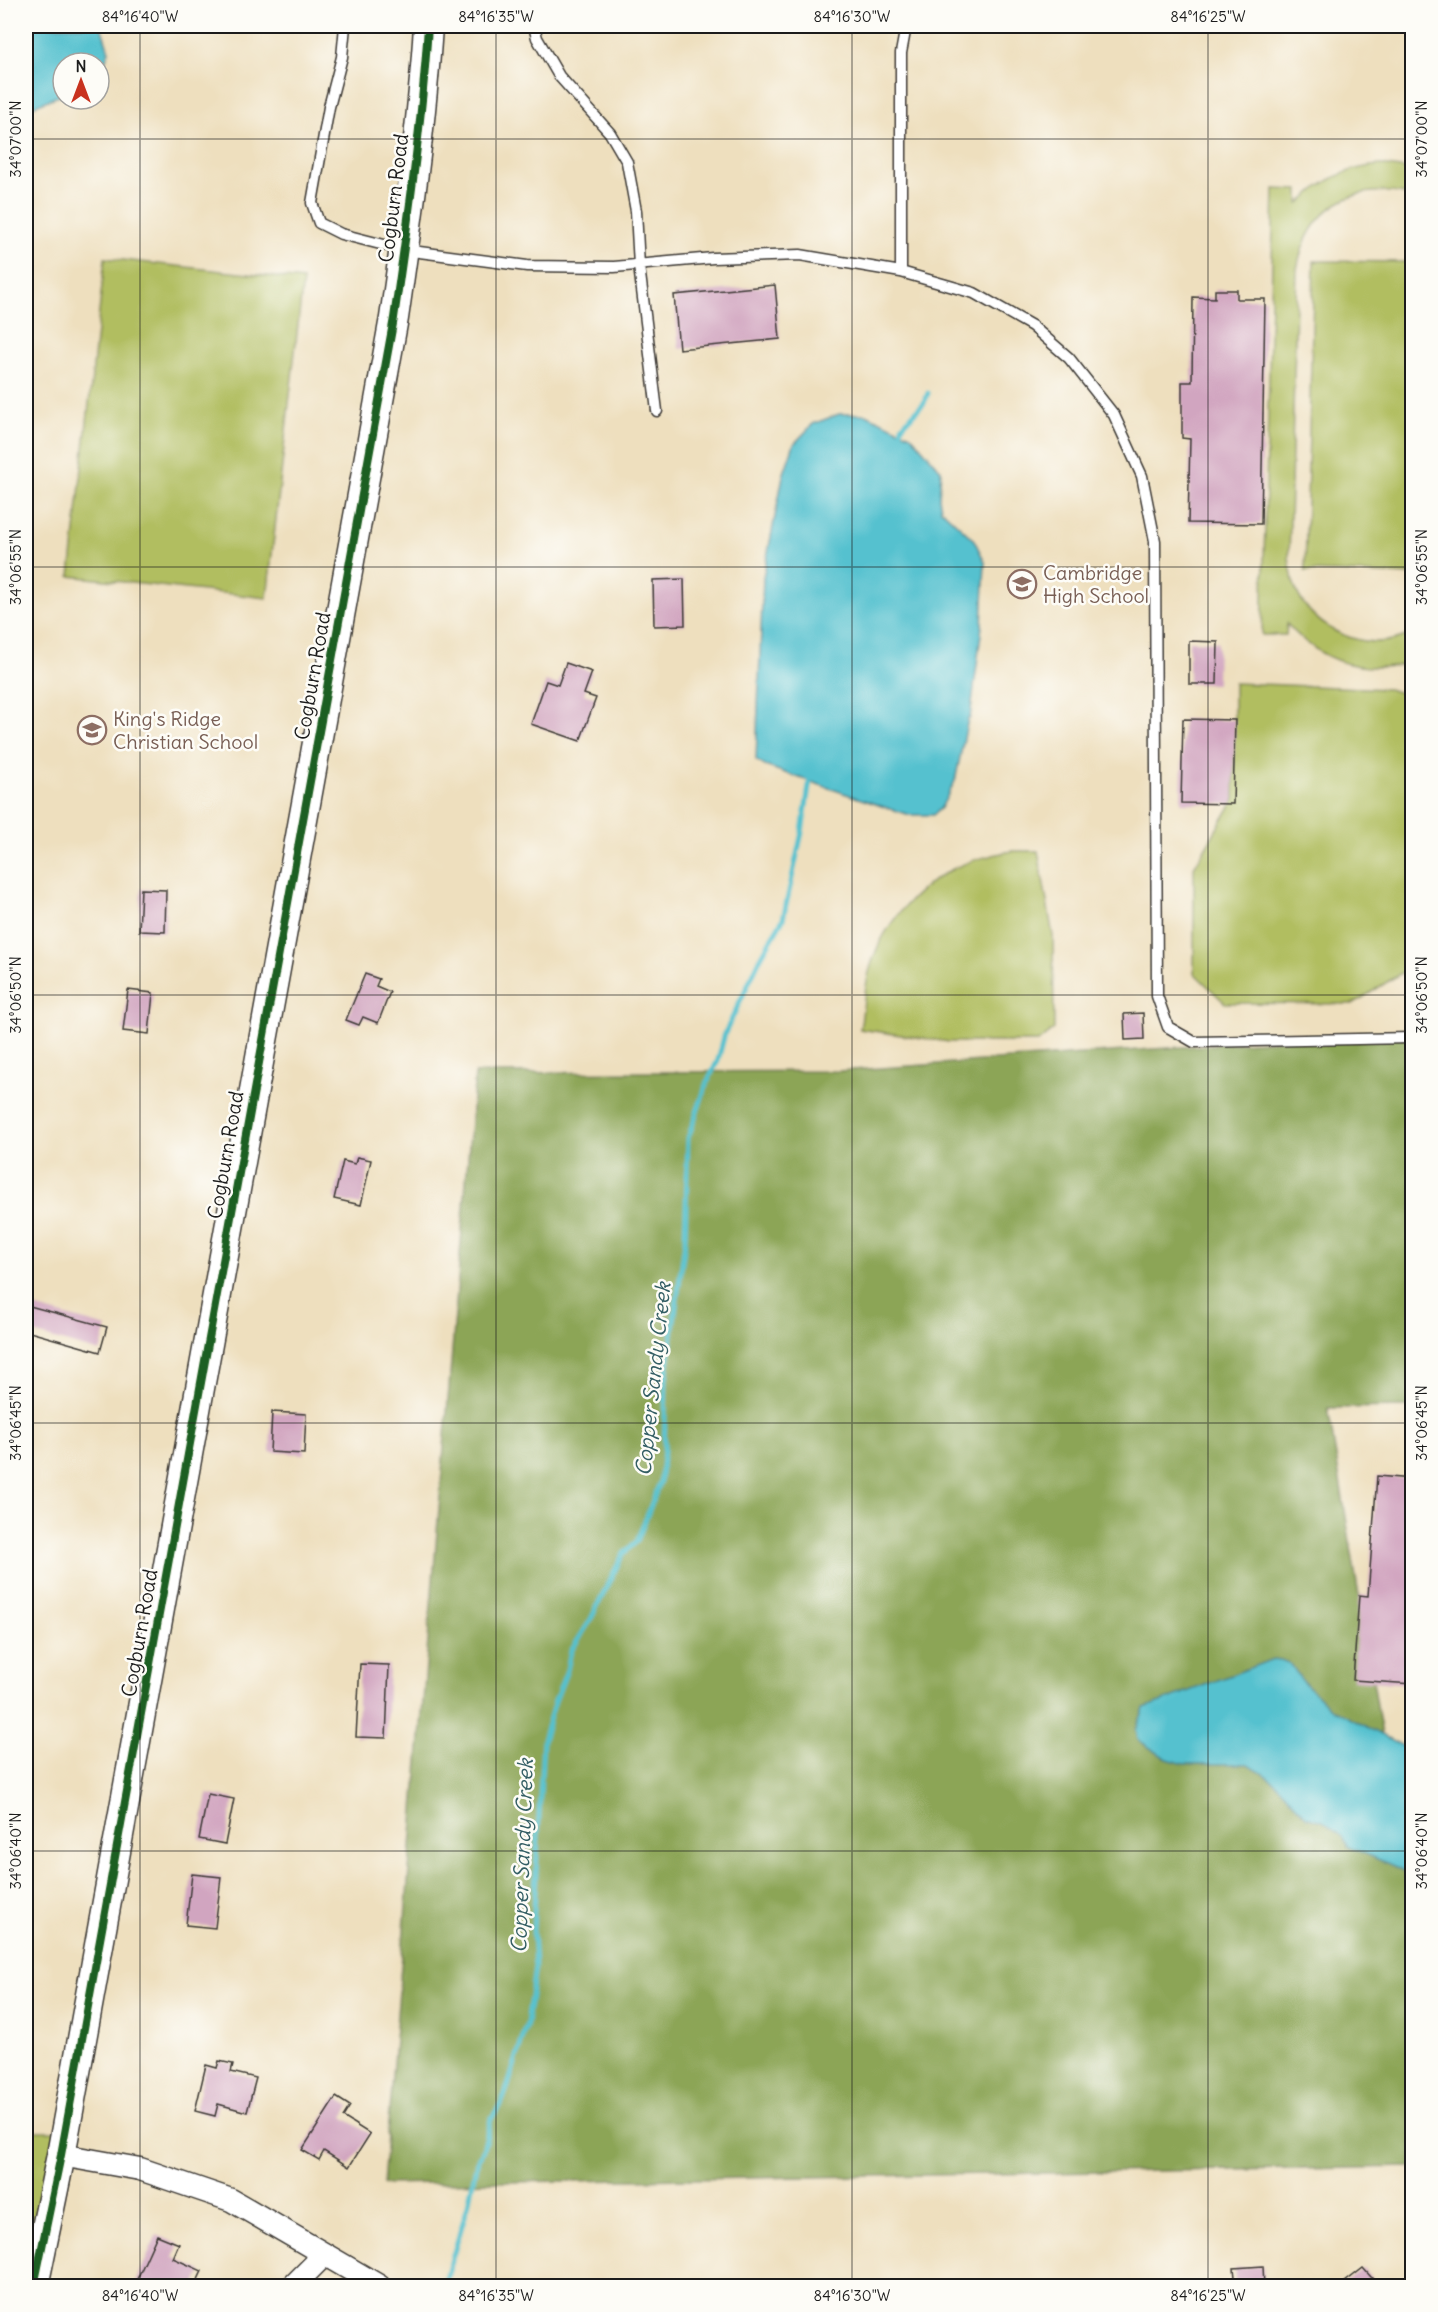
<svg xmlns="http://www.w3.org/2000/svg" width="1438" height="2312" viewBox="0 0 1438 2312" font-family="Delius,sans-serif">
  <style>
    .green { fill: #b1be60; stroke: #666d3e; stroke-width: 1.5 }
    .forest { fill: #8ca556; stroke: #546039; stroke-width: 1.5 }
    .water { fill: #55c1cf; stroke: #386e76; stroke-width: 1.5 }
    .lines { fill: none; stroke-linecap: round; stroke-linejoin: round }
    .stream { stroke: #55c1cf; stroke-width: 5 }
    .building { fill: #d1a5c0 }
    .service-casing { stroke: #3c3934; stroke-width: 13 }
    .minor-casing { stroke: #3c3934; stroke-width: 25 }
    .tertiary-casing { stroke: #3c3934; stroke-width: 31 }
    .service { stroke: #fff; stroke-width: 10 }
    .minor { stroke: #fff; stroke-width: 22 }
    .tertiary { stroke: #fff; stroke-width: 28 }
    .cycleway-casing { stroke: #fdfcf7; stroke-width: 11 }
    .cycleway { stroke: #1b5e20; stroke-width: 8 }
    .ticks { fill: none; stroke: #1c1c1c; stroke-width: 1.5; stroke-opacity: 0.45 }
    .labels { text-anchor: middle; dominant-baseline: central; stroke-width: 5; stroke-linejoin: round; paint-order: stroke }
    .street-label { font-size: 20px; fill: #1c1c1c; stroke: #fdfcf7 }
    .education-label { font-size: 20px; fill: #785e54; stroke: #fdfcf7; text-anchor: start }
    .water-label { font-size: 21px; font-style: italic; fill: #335e64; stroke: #fdfcf7 }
    .neatline { fill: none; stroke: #1c1c1c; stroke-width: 2 }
    .ticks-label { font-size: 15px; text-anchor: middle; fill: #1c1c1c }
  </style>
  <rect width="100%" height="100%" fill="#fdfcf7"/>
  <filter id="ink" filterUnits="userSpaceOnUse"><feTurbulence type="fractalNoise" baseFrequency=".0167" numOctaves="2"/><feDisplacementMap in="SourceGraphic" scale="12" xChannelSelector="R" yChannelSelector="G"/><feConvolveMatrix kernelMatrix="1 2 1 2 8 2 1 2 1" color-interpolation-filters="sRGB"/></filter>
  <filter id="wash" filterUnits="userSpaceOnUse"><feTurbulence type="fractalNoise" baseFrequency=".008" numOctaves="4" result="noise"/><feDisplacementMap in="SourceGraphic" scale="24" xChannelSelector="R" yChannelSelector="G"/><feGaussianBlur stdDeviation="1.35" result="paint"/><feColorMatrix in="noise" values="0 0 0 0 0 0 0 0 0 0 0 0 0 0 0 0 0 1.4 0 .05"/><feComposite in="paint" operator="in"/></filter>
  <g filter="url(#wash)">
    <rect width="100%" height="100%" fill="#eedfbe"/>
    <path class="green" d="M 1381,165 L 1412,170 L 1412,196 C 1353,180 1308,209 1297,269 L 1289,558 C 1291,571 1293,586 1300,598 C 1323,635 1372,654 1412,633 L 1412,663 C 1361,674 1323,664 1287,624 L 1286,635 L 1262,635 L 1274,189 L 1299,190 L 1299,204 C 1322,180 1348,167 1381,165 Z
      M 105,258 L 303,280 L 267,598 L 70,576 Z
      M 1314,261 L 1412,262 L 1412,575 L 1305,571 Z
      M 1234,683 L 1388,689 L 1412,696 L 1412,966 L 1353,1004 L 1225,1003 L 1194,973 L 1194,867 L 1234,800 Z
      M 1012,851 L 1038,851 L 1053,936 L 1054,1029 L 1038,1042 L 949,1042 L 860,1029 C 864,1007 864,986 871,965 C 883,925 917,886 955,868 C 973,859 992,855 1012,851 Z
      M 26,2131 L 75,2131 L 26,2286 Z"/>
    <path class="forest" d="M 1412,1031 L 1412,1407 L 1328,1408 L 1409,1899 L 1412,1902 L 1412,2167 L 383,2184 L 475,1073 L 838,1071 Z"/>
    <path class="water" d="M 26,26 L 101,26 L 109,51 L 101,72 L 99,73 L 99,63 L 63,63 L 63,94 L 26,109 Z
      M 839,414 L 866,414 L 911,435 L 941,470 L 939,498 L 941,509 L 974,540 L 985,562 L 982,626 L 970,718 L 968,719 L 955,781 L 941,808 L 933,815 L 910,815 L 893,810 L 765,766 L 756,760 L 763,577 L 783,476 L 794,444 L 813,424 Z
      M 1273,1659 L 1281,1660 L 1291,1664 L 1300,1678 L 1329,1707 L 1412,1751 L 1412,1874 L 1349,1847 L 1342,1837 L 1323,1821 L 1306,1816 L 1274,1781 L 1248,1764 L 1184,1764 L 1167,1759 L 1138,1740 L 1136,1730 L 1144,1708 Z"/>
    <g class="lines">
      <path class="stream" d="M 901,430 L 902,426 L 924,403 L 928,393
        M 444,2286 L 468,2205 L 476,2166 L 483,2150 L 491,2119 L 502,2102 L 508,2086 L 527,2024 L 535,1967 L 533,1930 L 543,1740 L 555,1701 L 567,1670 L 571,1651 L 590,1621 L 623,1554 L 637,1541 L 660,1482 L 664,1451 L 666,1379 L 685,1241 L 688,1138 L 707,1083 L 718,1060 L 725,1033 L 761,957 L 783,919 L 802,832 L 810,780"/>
    </g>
    <g id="blocks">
      <path class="building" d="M 775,285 L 780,339 L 679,349 L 674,295 Z
        M 1215,290 L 1237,290 L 1237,299 L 1265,299 L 1261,524 L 1188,523 L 1190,439 L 1182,438 L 1182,382 L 1192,382 L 1193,297 L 1215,298 Z
        M 684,579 L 685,625 L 654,626 L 653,580 Z
        M 1189,641 L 1218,642 L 1217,684 L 1189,684 Z
        M 566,663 L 592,672 L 584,694 L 596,698 L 580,741 L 531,724 L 546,681 L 558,685 Z
        M 1183,719 L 1235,720 L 1233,804 L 1181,803 Z
        M 141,889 L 166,890 L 165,932 L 139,931 Z
        M 365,974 L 379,979 L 376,986 L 390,992 L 378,1023 L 363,1017 L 359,1025 L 346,1020 Z
        M 128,990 L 153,993 L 149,1034 L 123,1031 Z
        M 1143,1013 L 1144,1039 L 1125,1040 L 1124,1014 Z
        M 357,1157 L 371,1160 L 361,1205 L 334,1199 L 343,1161 L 355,1164 Z
        M 26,1305 L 107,1327 L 100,1352 L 26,1331 Z
        M 272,1412 L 306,1414 L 304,1454 L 270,1452 Z
        M 1377,1476 L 1413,1479 L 1413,1684 L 1353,1680 L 1359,1595 L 1368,1596 Z
        M 360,1664 L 389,1665 L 386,1738 L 356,1737 Z
        M 208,1794 L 234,1799 L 225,1844 L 199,1839 Z
        M 192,1874 L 221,1877 L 215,1928 L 186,1925 Z
        M 219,2061 L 233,2064 L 231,2072 L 256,2078 L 247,2112 L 218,2104 L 215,2116 L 195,2111 L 206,2065 L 217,2068 Z
        M 336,2097 L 350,2106 L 343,2117 L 370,2134 L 349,2167 L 324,2151 L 319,2160 L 302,2150 Z
        M 157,2235 L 179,2244 L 173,2258 L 202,2271 L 195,2286 L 134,2286 Z
        M 1263,2266 L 1264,2286 L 1236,2286 L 1234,2268 Z
        M 1363,2268 L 1379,2286 L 1340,2286 Z"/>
    </g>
  </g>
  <g filter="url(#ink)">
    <use href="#blocks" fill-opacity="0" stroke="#3c3934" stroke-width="1.5"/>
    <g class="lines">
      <g class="service-casing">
        <path id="service" d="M 345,26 L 342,57 L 329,107 L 312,203 L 319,223 L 341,234 L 404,250 L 527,266 L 614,267 L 713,258 L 800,255 L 901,272 L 901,53 L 906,26
          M 534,26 L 537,38 L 559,76 L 610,133 L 627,162 L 636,211 L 639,266 L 657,411
          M 901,272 L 974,293 L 1032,326 L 1069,358 L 1114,415 L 1142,476 L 1155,541 L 1157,996 L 1168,1027 L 1194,1042 L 1412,1038"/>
      </g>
      <g class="minor-casing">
        <path id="minor" d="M 61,2155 L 140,2169 L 231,2200 L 379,2286
          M 293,2286 L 324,2255"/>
      </g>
      <g class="tertiary-casing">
        <path id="tertiary" d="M 34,2286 L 61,2155 L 394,318 C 408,221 422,123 428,26"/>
      </g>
      <use href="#service" class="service"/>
      <use href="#minor" class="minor"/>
      <use href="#tertiary" class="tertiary"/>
      <g class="cycleway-casing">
        <path id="cycleway" d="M 34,2286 L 61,2155 L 394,318 C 408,221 422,123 428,26"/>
      </g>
      <use href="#cycleway" class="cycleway"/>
    </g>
  </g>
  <path class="ticks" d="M 140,26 L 140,2286M 496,26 L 496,2286M 852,26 L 852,2286M 1208,26 L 1208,2286M 26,139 L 1412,139M 26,567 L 1412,567M 26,995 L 1412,995M 26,1423 L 1412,1423M 26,1851 L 1412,1851M 26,2279 L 1412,2279"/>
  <defs>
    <g id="school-ring" transform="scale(1.5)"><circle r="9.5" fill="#fdfcf7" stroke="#8d6e63" stroke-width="1.5"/><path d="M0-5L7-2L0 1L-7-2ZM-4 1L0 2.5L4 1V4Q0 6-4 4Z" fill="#8d6e63"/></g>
  </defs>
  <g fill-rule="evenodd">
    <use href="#school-ring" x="1022" y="584"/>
    <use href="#school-ring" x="92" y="730"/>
  </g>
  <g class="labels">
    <g class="street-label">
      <text transform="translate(393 198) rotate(-83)">Cogburn Road</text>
      <text transform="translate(312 676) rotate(-80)">Cogburn Road</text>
      <text transform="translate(225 1155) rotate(-80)">Cogburn Road</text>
      <text transform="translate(139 1633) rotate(-80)">Cogburn Road</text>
    </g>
    <g class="education-label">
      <text x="1043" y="572">Cambridge<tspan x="1043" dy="23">High School</tspan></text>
      <text x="113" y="718">King's Ridge<tspan x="113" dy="23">Christian School</tspan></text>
    </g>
    <g class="water-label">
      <text transform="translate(653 1379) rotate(-84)">Copper Sandy Creek</text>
      <text transform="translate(522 1856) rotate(-88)">Copper Sandy Creek</text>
    </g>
  </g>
  <rect width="1438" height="2312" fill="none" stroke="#fdfcf7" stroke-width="66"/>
  <g transform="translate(81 81)"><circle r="28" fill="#fdfcf7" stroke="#a3a29f" stroke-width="1.5"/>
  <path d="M0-4.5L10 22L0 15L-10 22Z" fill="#c8321e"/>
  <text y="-9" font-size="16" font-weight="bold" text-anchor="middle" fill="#1c1c1c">N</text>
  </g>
  <rect x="33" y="33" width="1372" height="2246" class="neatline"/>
  <g class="ticks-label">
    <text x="140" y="22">84°16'40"W</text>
    <text x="496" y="22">84°16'35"W</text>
    <text x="852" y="22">84°16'30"W</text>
    <text x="1208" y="22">84°16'25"W</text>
    <text transform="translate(16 139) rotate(-90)" y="5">34°07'00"N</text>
    <text transform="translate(1422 139) rotate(-90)" y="5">34°07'00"N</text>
    <text transform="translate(16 567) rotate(-90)" y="5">34°06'55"N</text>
    <text transform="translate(1422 567) rotate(-90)" y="5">34°06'55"N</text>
    <text transform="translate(16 995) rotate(-90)" y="5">34°06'50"N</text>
    <text transform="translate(1422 995) rotate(-90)" y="5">34°06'50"N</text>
    <text transform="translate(16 1423) rotate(-90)" y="5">34°06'45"N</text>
    <text transform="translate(1422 1423) rotate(-90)" y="5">34°06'45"N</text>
    <text transform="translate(16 1851) rotate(-90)" y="5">34°06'40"N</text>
    <text transform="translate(1422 1851) rotate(-90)" y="5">34°06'40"N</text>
    <text x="140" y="2301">84°16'40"W</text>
    <text x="496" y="2301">84°16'35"W</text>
    <text x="852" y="2301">84°16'30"W</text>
    <text x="1208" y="2301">84°16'25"W</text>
  </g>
</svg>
